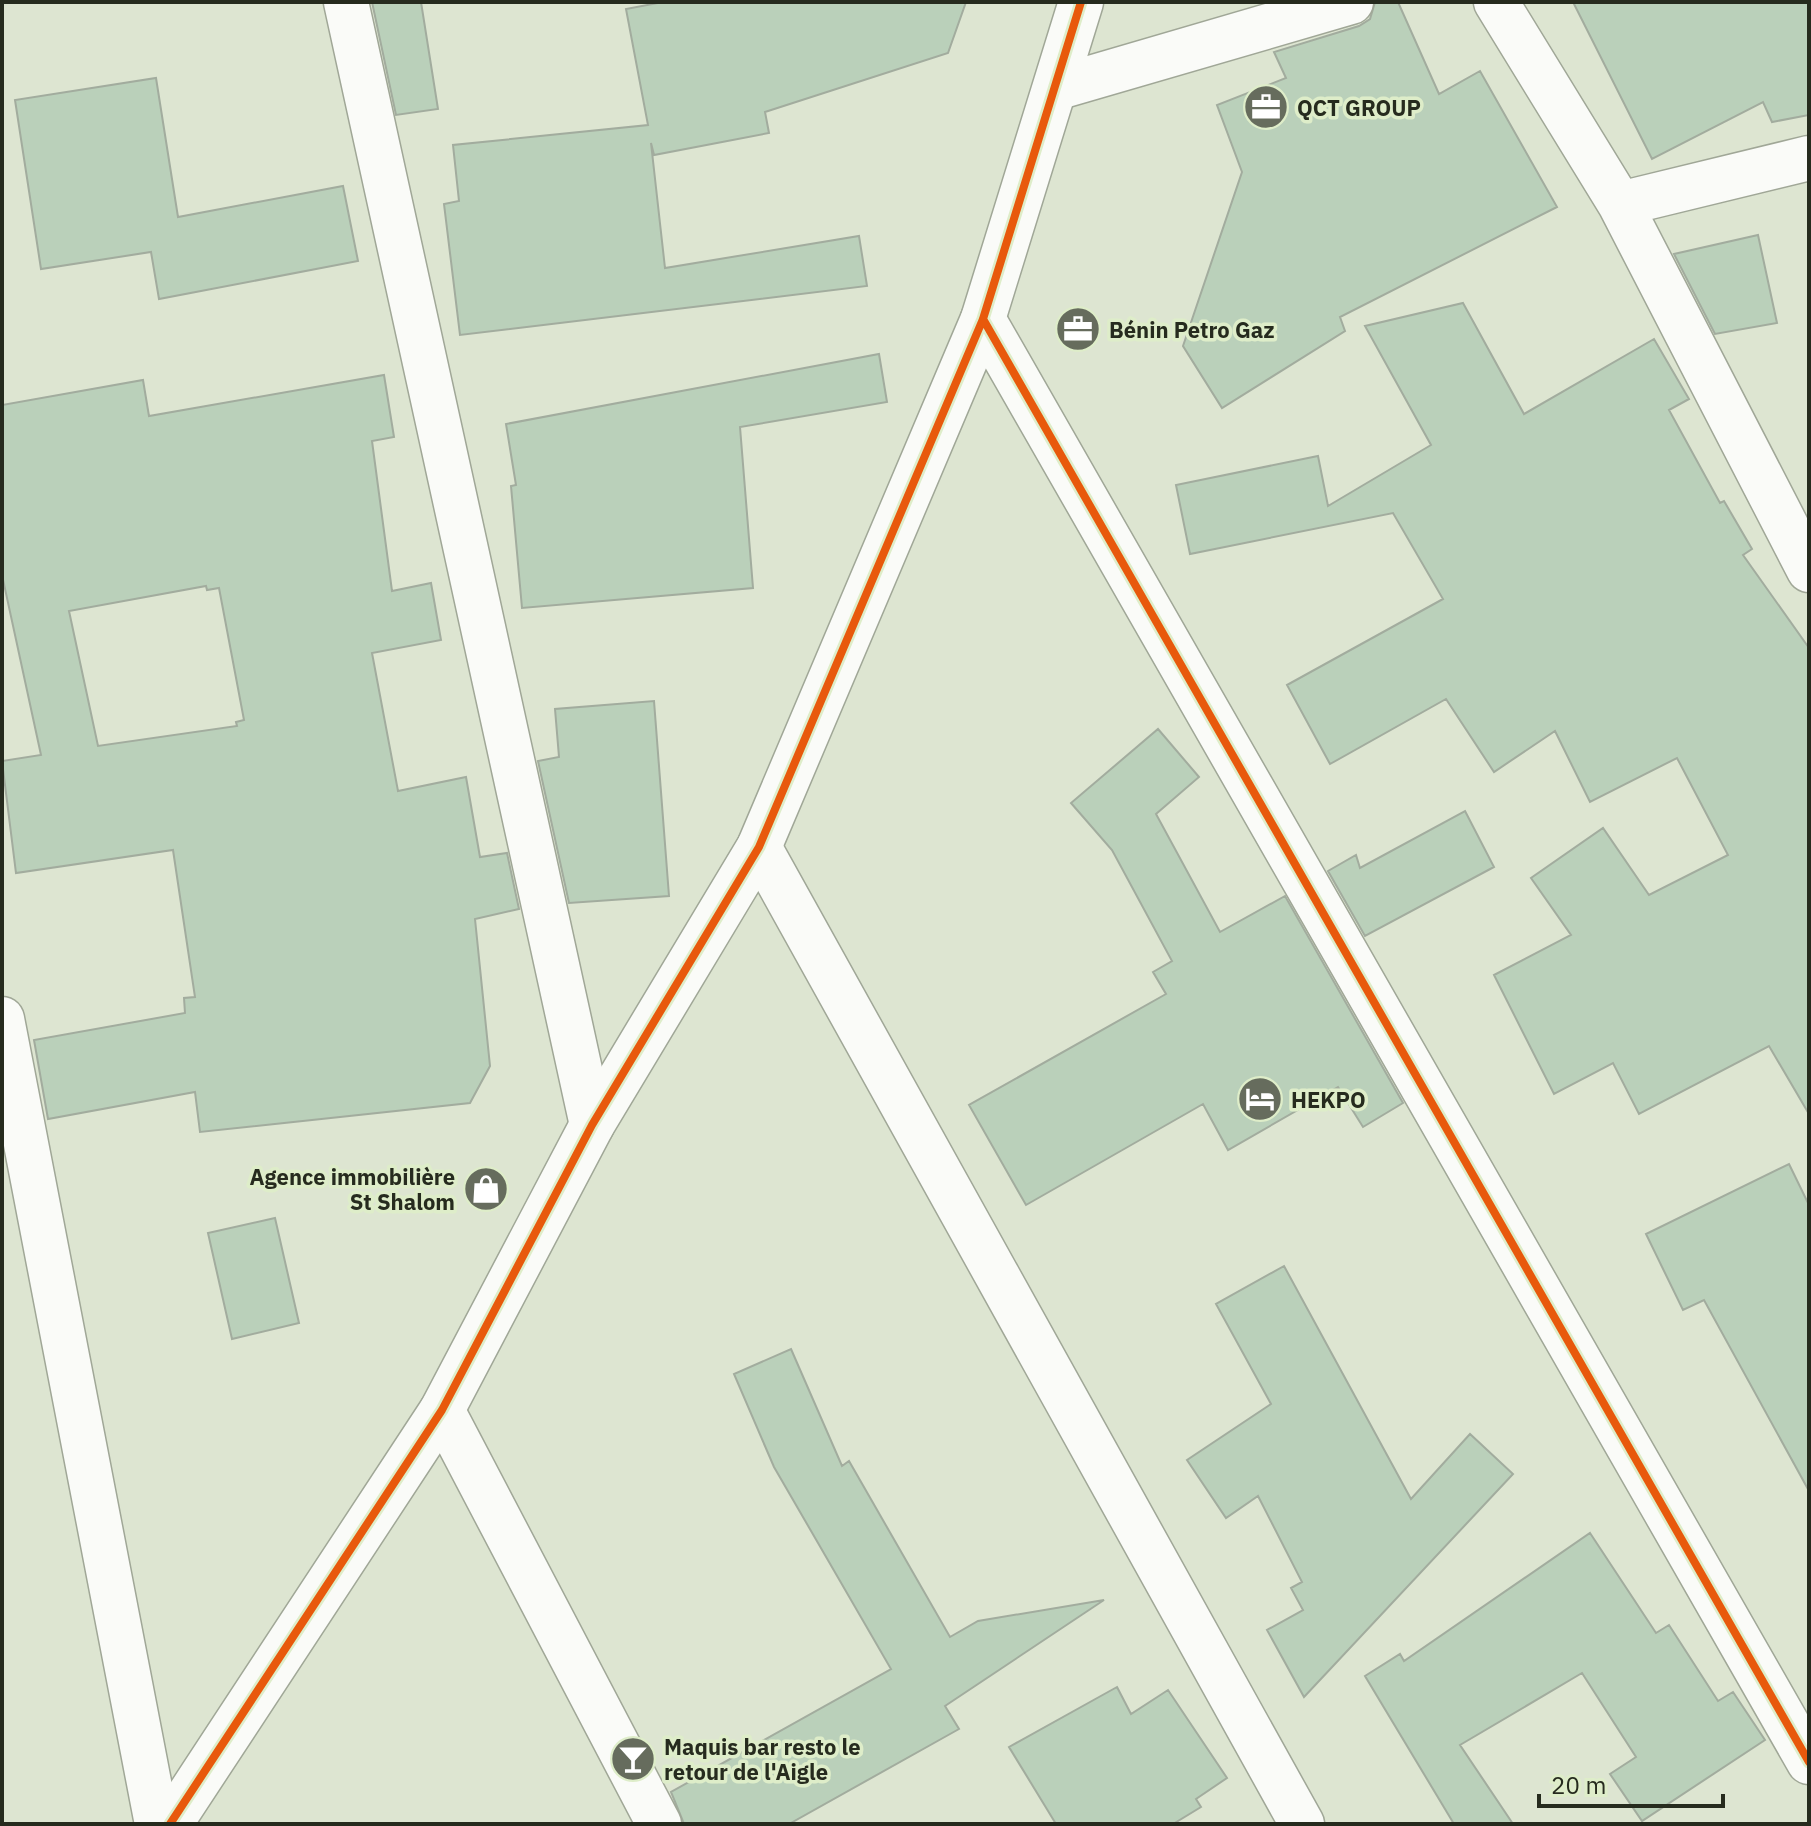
<svg xmlns="http://www.w3.org/2000/svg" width="1811" height="1826" viewBox="0 0 1811 1826" font-family="'IBM Plex Sans',sans-serif">
  <style>
    .building { fill: #bad0ba; stroke: #a2ac9e; stroke-width: 2; fill-rule: evenodd }
    .lines { fill: none; stroke-linecap: round; stroke-linejoin: round }
    .minor-casing { stroke: #a0a797; stroke-width: 47 }
    .tertiary-casing { stroke: #a0a797; stroke-width: 47 }
    .minor { stroke: #fafbf8; stroke-width: 44 }
    .tertiary { stroke: #fafbf8; stroke-width: 44 }
    .cycleway-casing { stroke: #deedc9; stroke-width: 13 }
    .cycleway { stroke: #e8590c; stroke-width: 8 }
    .labels { text-anchor: middle; dominant-baseline: central; stroke-width: 7; stroke-linejoin: round; paint-order: stroke }
    .poi-label { font-size: 22px; font-weight: bold; fill: #262b1e; stroke: #deedc9; text-anchor: start }
  </style>
  <rect width="100%" height="100%" fill="#dde5d1"/>
  <path class="building" d="M 372,2 L 421,2 L 438,109 L 396,115 Z
    M 663,2 L 966,2 L 948,53 L 765,112 L 769,133 L 654,155 L 651,143 L 665,268 L 859,236 L 867,286 L 460,335 L 444,204 L 459,201 L 453,145 L 648,125 L 626,9 Z
    M 1375,2 L 1398,2 L 1439,94 L 1480,71 L 1557,207 L 1340,317 L 1345,331 L 1222,408 L 1183,346 L 1242,172 L 1217,105 L 1286,78 L 1274,52 L 1359,26 L 1370,19 Z
    M 1573,2 L 1809,2 L 1809,115 L 1772,122 L 1763,102 L 1652,159 Z
    M 156,78 L 178,217 L 343,186 L 358,261 L 159,299 L 151,252 L 41,269 L 15,100 Z
    M 1758,235 L 1777,323 L 1715,334 L 1674,254 Z
    M 1463,303 L 1524,414 L 1654,339 L 1689,399 L 1669,410 L 1720,503 L 1724,501 L 1752,549 L 1743,555 L 1809,648 L 1809,1114 L 1769,1046 L 1639,1114 L 1613,1063 L 1554,1094 L 1494,975 L 1571,935 L 1531,878 L 1603,828 L 1649,895 L 1728,855 L 1677,758 L 1590,802 L 1555,731 L 1494,772 L 1446,699 L 1330,764 L 1287,685 L 1443,599 L 1393,513 L 1190,554 L 1176,485 L 1318,456 L 1328,506 L 1431,445 L 1365,326 Z
    M 879,354 L 887,402 L 740,427 L 753,588 L 522,608 L 511,486 L 516,485 L 506,424 Z
    M 384,375 L 394,437 L 372,441 L 392,591 L 431,583 L 441,640 L 372,653 L 398,791 L 466,777 L 480,857 L 507,853 L 519,909 L 475,919 L 490,1066 L 470,1103 L 200,1132 L 195,1092 L 48,1119 L 34,1040 L 185,1013 L 184,998 L 195,997 L 173,850 L 16,873 L 2,761 L 41,755 L 2,575 L 2,405 L 143,380 L 149,416 ZM 206,586 L 207,590 L 219,588 L 244,720 L 236,722 L 237,726 L 98,746 L 69,611 Z
    M 654,701 L 669,896 L 569,903 L 538,761 L 559,757 L 555,709 Z
    M 1158,729 L 1199,777 L 1156,814 L 1220,932 L 1285,896 L 1403,1103 L 1363,1127 L 1338,1087 L 1228,1150 L 1203,1104 L 1026,1205 L 969,1105 L 1166,994 L 1153,972 L 1172,961 L 1112,850 L 1071,803 Z
    M 1465,811 L 1494,867 L 1365,936 L 1328,871 L 1356,855 L 1360,868 Z
    M 1789,1164 L 1809,1205 L 1809,1491 L 1704,1300 L 1683,1310 L 1646,1234 Z
    M 275,1218 L 299,1323 L 232,1339 L 208,1233 Z
    M 1284,1266 L 1411,1499 L 1470,1434 L 1513,1474 L 1304,1697 L 1267,1630 L 1303,1610 L 1291,1588 L 1302,1582 L 1258,1496 L 1226,1518 L 1187,1460 L 1271,1404 L 1216,1304 Z
    M 791,1349 L 842,1466 L 849,1461 L 950,1637 L 978,1621 L 1104,1600 L 945,1706 L 959,1729 L 789,1824 L 684,1824 L 671,1792 L 891,1669 L 774,1467 L 734,1374 Z
    M 1590,1533 L 1656,1633 L 1669,1625 L 1718,1701 L 1733,1692 L 1765,1740 L 1642,1821 L 1610,1774 L 1636,1757 L 1582,1673 L 1460,1745 L 1513,1824 L 1454,1824 L 1365,1676 L 1400,1654 L 1404,1661 Z
    M 1117,1687 L 1131,1714 L 1168,1690 L 1227,1778 L 1196,1799 L 1201,1807 L 1173,1824 L 1056,1824 L 1009,1747 Z"/>
  <g class="lines">
    <g class="minor-casing">
      <path id="minor" d="M 346,2 L 592,1125
        M 1496,2 L 1620,204 L 1809,570
        M 1056,88 L 1351,2
        M 1620,204 L 1809,158
        M 983,319 L 1809,1762
        M 759,847 L 1302,1824
        M 2,1019 L 157,1824
        M 442,1410 L 659,1824"/>
    </g>
    <g class="tertiary-casing">
      <path id="tertiary" d="M 170,1824 L 442,1410 L 592,1125 L 759,847 L 983,319 L 1081,2"/>
    </g>
    <use href="#minor" class="minor"/>
    <use href="#tertiary" class="tertiary"/>
    <g class="cycleway-casing">
      <path id="cycleway" d="M 983,319 L 1809,1762
        M 170,1824 L 442,1410 L 592,1125 L 759,847 L 983,319 L 1081,2"/>
    </g>
    <use href="#cycleway" class="cycleway"/>
  </g>
  <defs>
    <g id="office-disc" transform="scale(2.3)"><circle r="9.5" fill="#666c5d" stroke="#deedc9"/><path d="M-6-3h4V-5.5h4V-3h4V5H-6ZM-1-4.5V-3h2v-1.5ZM-6 0V1H6V0Z" fill="#fff"/></g>
    <g id="hotel-disc" transform="scale(2.3)"><circle r="9.5" fill="#666c5d" stroke="#deedc9"/><path d="M-6-4.5h1.5V1H6V5H4.5V3h-9V5H-6ZM-4 0a1.8 1.8 0 1 1 3.6 0ZM.5 0V-2.5h3Q6-2.5 6 0Z" fill="#fff"/></g>
    <g id="shop-disc" transform="scale(2.3)"><circle r="9.5" fill="#666c5d" stroke="#deedc9"/><path d="M-5-2.5h2.3a2.7 3.5 0 0 1 5.4 0H5L5.5 6h-11ZM-1.5-2.5h3a1.5 2.3 0 0 0-3 0Z" fill="#fff"/></g>
    <g id="bar-disc" transform="scale(2.3)"><circle r="9.5" fill="#666c5d" stroke="#deedc9"/><path d="M-6-5H6L.8 .8V4.5H3.5V6h-7V4.5H-.8V.8Z" fill="#fff"/></g>
  </defs>
  <g fill-rule="evenodd">
    <use href="#office-disc" x="1266" y="107"/>
    <use href="#office-disc" x="1078" y="329"/>
    <use href="#hotel-disc" x="1260" y="1099"/>
    <use href="#shop-disc" x="486" y="1189"/>
    <use href="#bar-disc" x="633" y="1759"/>
  </g>
  <g class="labels">
    <g class="poi-label">
      <text x="1297" y="107">QCT GROUP</text>
      <text x="1109" y="329">Bénin Petro Gaz</text>
      <text x="1291" y="1099">HEKPO</text>
      <text x="455" y="1176" text-anchor="end">Agence immobilière<tspan x="455" dy="25">St Shalom</tspan></text>
      <text x="664" y="1746">Maquis bar resto le<tspan x="664" dy="25">retour de l'Aigle</tspan></text>
    </g>
  </g>
  <rect width="1811" height="1826" fill="none" stroke="#262b1e" stroke-width="8"/>
  <path d="M1539 1794v12h184v-12" fill="none" stroke="#262b1e" stroke-width="4"/>
  <text x="1551" y="1794" font-size="24" fill="#262b1e" stroke="#deedc9" stroke-width="6" paint-order="stroke">20 m</text>
</svg>
